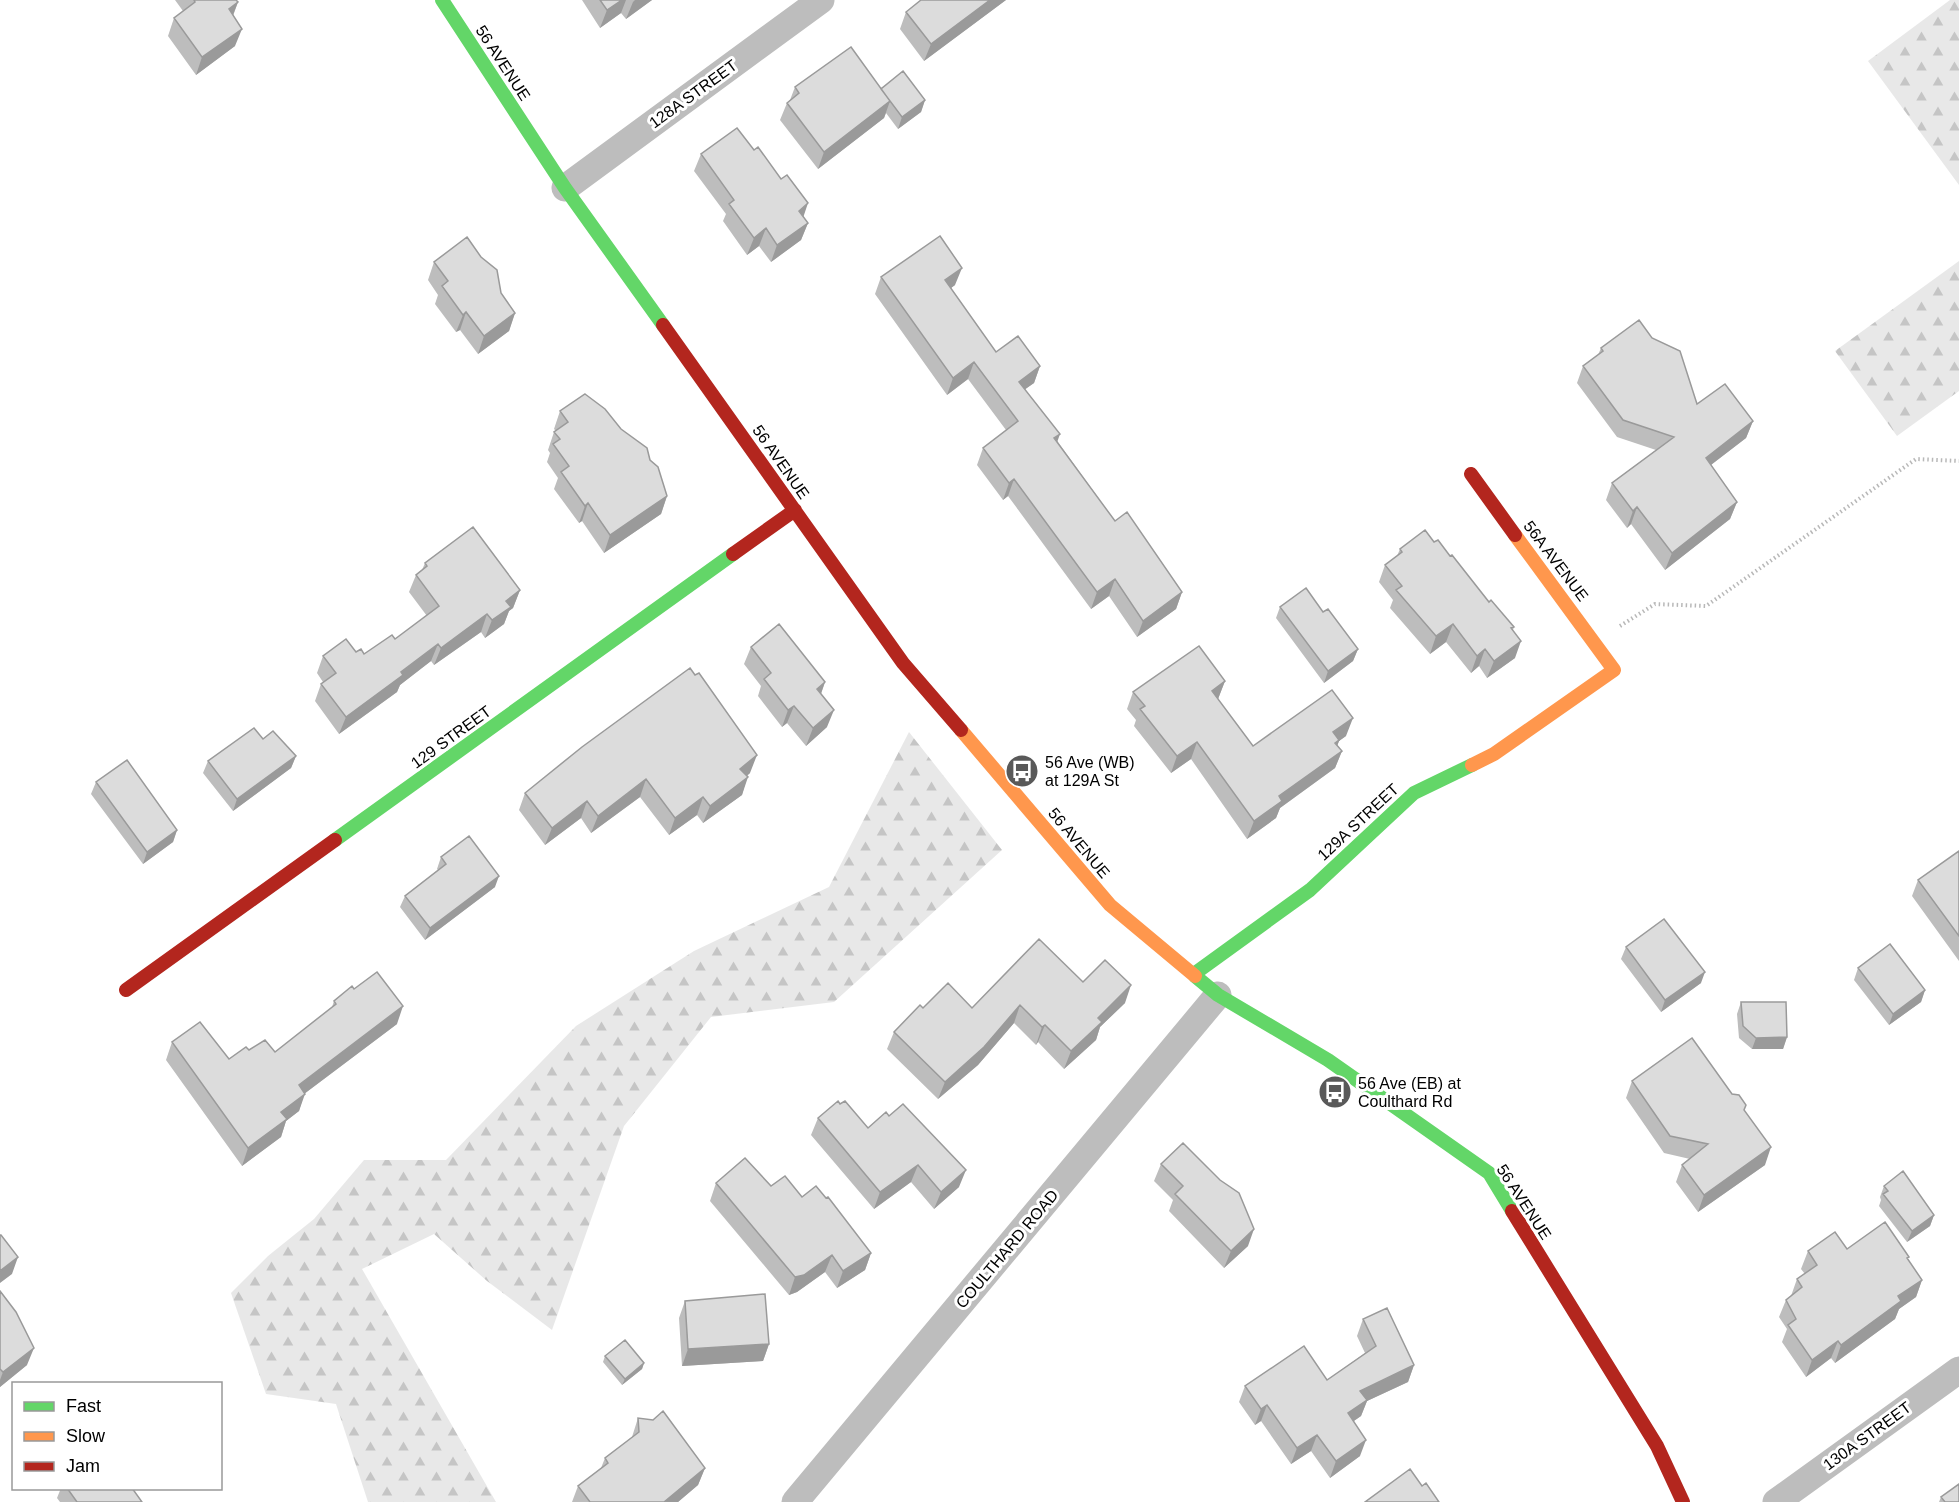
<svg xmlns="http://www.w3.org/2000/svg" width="1959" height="1502" viewBox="0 0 1959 1502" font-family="Arial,sans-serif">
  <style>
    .forest { fill: url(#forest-firs) }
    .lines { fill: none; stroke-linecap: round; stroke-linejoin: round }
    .path { stroke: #b8b8b8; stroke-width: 4; stroke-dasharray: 1.5 3; stroke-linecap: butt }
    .street { stroke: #bdbdbd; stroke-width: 27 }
    .fast { stroke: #63d668; stroke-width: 14 }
    .slow { stroke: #ff974d; stroke-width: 14 }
    .jam { stroke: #b3261e; stroke-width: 14 }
    .wall { fill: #bdbdbd }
    .shaded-wall { fill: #9a9a9a }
    .building { fill: #dcdcdc; stroke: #9a9a9a; stroke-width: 1.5 }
    .labels { text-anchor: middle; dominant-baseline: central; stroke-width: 6; stroke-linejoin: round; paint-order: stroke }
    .street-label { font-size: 16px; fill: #000; stroke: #fff }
    .poi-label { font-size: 16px; fill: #000; stroke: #fff; text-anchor: start }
  </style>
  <defs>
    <pattern id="forest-firs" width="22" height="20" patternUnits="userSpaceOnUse" patternTransform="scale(1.5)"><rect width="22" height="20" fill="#e8e8e8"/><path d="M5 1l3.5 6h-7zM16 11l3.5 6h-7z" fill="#c5c5c5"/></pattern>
  </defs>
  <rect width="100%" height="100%" fill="#fff"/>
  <path class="forest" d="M 1950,0 L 1959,0 L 1959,185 L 1868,61 Z
    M 1959,261 L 1959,391 L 1897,436 L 1835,351 Z
    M 909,732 L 1002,850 L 834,1002 L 711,1017 L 624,1126 L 552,1330 L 487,1281 L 434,1234 L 362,1269 L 496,1502 L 368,1502 L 336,1404 L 266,1394 L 231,1293 L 268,1256 L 314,1219 L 364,1160 L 446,1160 L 576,1026 L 694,951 L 829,887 Z"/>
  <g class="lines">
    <path class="path" d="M 1620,626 L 1655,604 L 1706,606 L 1916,459 L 1959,461"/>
    <path class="street" d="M 565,188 L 821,0
      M 795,1502 L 1218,995
      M 1776,1502 L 1959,1370"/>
    <path class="fast" d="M 442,0 L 565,188 L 663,325
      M 335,840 L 733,554
      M 1194,974 L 1310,890 L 1414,793 L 1472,765
      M 1195,976 L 1218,995 L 1328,1060 L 1489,1173 L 1512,1211"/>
    <path class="slow" d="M 961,730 L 1110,905 L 1195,976
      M 1472,765 L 1494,754 L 1614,670 L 1515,535"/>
    <path class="jam" d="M 663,325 L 903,663 L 961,730
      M 1471,474 L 1515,535
      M 733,554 L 795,510
      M 126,990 L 335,840
      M 1512,1211 L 1657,1446 L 1683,1502"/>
  </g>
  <path class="wall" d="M 175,0 L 236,0 L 238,2 L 233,16 L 235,46 L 196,75 L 168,36 L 174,18 L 183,11 Z
    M 582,0 L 652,0 L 626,19 L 621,13 L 600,28 Z
    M 1006,0 L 924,61 L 900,29 L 906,12 Z
    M 795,87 L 881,89 L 925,100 L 921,112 L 898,129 L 886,113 L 884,118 L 818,169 L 780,120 L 787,103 L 790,100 Z
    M 701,154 L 803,217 L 808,223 L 801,240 L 771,262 L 759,246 L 747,255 L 723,221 L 726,214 L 694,171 Z
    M 434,262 L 501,293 L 515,313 L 509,331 L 478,354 L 460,330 L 456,332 L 435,304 L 438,295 L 428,280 Z
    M 881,277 L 955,285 L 951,288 L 996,352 L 1040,366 L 1034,383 L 1025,389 L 1058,442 L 1115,521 L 1182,592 L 1176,609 L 1137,637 L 1109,596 L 1091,609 L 1008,496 L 1003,500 L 977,465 L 983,448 L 1006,430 L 968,379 L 947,395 L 875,294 Z
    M 1601,348 L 1697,404 L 1753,421 L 1746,438 L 1711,465 L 1737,502 L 1730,519 L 1665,570 L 1631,524 L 1627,528 L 1606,500 L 1612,483 L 1656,450 L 1617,437 L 1577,383 L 1583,366 L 1598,355 Z
    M 560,411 L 621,429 L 650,460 L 667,496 L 661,514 L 604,553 L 582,521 L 579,523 L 554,489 L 558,478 L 547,462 L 550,453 L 548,450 L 554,432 L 556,431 L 554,429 Z
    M 1434,542 L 1450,556 L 1489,602 L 1514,627 L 1513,630 L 1515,658 L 1487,678 L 1479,666 L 1471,673 L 1446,642 L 1430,654 L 1390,608 L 1393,600 L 1379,582 L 1385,565 L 1397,556 L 1400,549 Z
    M 425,563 L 520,590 L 513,608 L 509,611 L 504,624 L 485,638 L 481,632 L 434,665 L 431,661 L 400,685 L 397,692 L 339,734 L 315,701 L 321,684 L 323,682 L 317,673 L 323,656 L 356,652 L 364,654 L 395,639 L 427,616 L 409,592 L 416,575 L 422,570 Z
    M 1280,607 L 1323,612 L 1358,649 L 1353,661 L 1324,683 L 1276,618 Z
    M 751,647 L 825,682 L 821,694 L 827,727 L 806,746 L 787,723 L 782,727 L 758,696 L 761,686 L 744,664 Z
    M 690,668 L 750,773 L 747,776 L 742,795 L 703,823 L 697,815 L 669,835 L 640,797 L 591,833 L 581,818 L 545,845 L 519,810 L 525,793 Z
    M 1225,681 L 1218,699 L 1253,746 L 1346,736 L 1339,741 L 1337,746 L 1342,751 L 1335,768 L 1280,808 L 1276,818 L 1247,839 L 1191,759 L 1171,773 L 1134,726 L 1136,720 L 1127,709 L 1133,692 Z
    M 263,739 L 296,756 L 291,768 L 233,811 L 203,773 L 208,761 Z
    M 96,782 L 177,830 L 173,842 L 143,864 L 91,794 Z
    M 1959,851 L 1959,961 L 1912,896 L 1918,880 Z
    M 441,857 L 495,887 L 425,940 L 400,907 L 405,896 L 438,870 L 437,869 Z
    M 1626,947 L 1701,983 L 1661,1012 L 1621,959 Z
    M 1858,968 L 1925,990 L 1921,1002 L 1889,1025 L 1854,980 Z
    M 1083,982 L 1125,1003 L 1100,1027 L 1096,1040 L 1064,1069 L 1038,1042 L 1036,1045 L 1014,1023 L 978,1065 L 938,1099 L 887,1049 L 894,1032 L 923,1008 L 972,1008 Z
    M 354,989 L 397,1024 L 304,1094 L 299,1111 L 286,1121 L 281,1137 L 242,1166 L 166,1060 L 172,1042 L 229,1059 L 249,1050 L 275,1052 L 332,1007 L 334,1001 Z
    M 1741,1002 L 1787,1037 L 1783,1049 L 1752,1049 L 1739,1038 L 1737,1014 Z
    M 1632,1081 L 1732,1094 L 1746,1105 L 1744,1110 L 1765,1165 L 1698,1212 L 1676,1182 L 1682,1165 L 1690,1159 L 1664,1153 L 1626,1098 Z
    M 840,1104 L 868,1128 L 889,1116 L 959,1187 L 934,1209 L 911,1182 L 874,1209 L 811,1135 L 818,1118 Z
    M 1161,1164 L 1248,1246 L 1224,1268 L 1169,1211 L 1173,1200 L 1154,1181 Z
    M 716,1183 L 771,1186 L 802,1197 L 871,1253 L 865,1270 L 837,1288 L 825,1272 L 797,1292 L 789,1295 L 710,1201 Z
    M 1884,1186 L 1934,1215 L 1930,1226 L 1907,1242 L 1879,1206 L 1881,1200 L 1880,1197 Z
    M 1847,1249 L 1908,1260 L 1922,1280 L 1916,1297 L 1899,1309 L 1895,1319 L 1835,1363 L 1831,1358 L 1806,1377 L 1782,1342 L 1787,1329 L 1779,1317 L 1786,1300 L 1791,1296 L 1797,1279 L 1805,1274 L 1801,1269 L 1808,1251 Z
    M 0,1291 L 27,1365 L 0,1387 Z
    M 685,1301 L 769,1344 L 763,1361 L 682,1366 L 679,1318 Z
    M 1363,1319 L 1414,1365 L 1408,1382 L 1367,1401 L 1361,1416 L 1354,1421 L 1360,1456 L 1330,1478 L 1311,1451 L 1291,1464 L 1261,1421 L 1255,1425 L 1239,1402 L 1245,1386 L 1327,1380 L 1365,1353 L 1357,1336 Z
    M 605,1356 L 644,1363 L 642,1369 L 622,1385 L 603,1362 Z
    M 638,1418 L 705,1468 L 698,1485 L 678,1502 L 572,1502 L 578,1486 L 601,1468 L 605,1458 L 632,1437 Z
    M 61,1488 L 132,1488 L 142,1502 L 60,1502 L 57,1498 Z
    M 1941,1497 L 1959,1502 L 1939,1502 Z"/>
  <path class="shaded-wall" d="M 622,0 L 626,0 L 621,13 L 600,28 L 607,10 Z
    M 635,0 L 652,0 L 626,19 L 633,2 Z
    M 990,0 L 1006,0 L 924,61 L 931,44 Z
    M 238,2 L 231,20 L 229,9 Z
    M 242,29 L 235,46 L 196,75 L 202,57 Z
    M 925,100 L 921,112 L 898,129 L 902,117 Z
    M 890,101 L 884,118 L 818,169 L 824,152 Z
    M 808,203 L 802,221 L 799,211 Z
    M 808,223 L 801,240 L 771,262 L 777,245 Z
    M 766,228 L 759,246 L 747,255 L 754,238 Z
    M 962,268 L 955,285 L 939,297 L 945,280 Z
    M 466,312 L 460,330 L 456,332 L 463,315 Z
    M 515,313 L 509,331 L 478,354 L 484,336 Z
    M 974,362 L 968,379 L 947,395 L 953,378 Z
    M 1040,366 L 1034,383 L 1013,398 L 1019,382 Z
    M 1753,421 L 1746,438 L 1699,474 L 1706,458 Z
    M 1060,434 L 1054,451 L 1054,438 Z
    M 1014,479 L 1008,496 L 1003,500 L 1009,483 Z
    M 667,496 L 661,514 L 604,553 L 610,535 Z
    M 1737,502 L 1730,519 L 1665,570 L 1672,553 Z
    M 588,503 L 582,521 L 579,523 L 585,506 Z
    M 1637,507 L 1631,524 L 1627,528 L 1633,511 Z
    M 1115,579 L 1109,596 L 1091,609 L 1097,592 Z
    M 520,590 L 513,608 L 509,611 L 504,624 L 485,638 L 492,620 L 506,601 Z
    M 1182,592 L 1176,609 L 1137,637 L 1143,621 Z
    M 487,614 L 481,632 L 434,665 L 441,648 Z
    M 1453,624 L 1446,642 L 1430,654 L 1436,636 Z
    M 1521,641 L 1515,658 L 1487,678 L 1494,661 Z
    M 438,644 L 431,661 L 400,685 L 397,692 L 339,734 L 346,717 L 401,672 Z
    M 1358,649 L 1353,661 L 1324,683 L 1328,671 Z
    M 1485,649 L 1479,666 L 1471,673 L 1477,656 Z
    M 1225,681 L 1218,699 L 1205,708 L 1212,691 Z
    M 825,682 L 819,699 L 817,689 Z
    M 794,706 L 787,723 L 782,727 L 788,710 Z
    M 834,710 L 827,727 L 806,746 L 813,728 Z
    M 1353,718 L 1346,736 L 1339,741 L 1333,757 L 1342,751 L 1335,768 L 1280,808 L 1276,818 L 1247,839 L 1254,821 L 1279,796 L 1333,732 Z
    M 1197,742 L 1191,759 L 1171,773 L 1177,756 Z
    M 757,755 L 750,773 L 734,786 L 740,769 Z
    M 296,756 L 291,768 L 233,811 L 237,799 Z
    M 748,777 L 742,795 L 703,823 L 710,806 Z
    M 646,779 L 640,797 L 591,833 L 598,816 Z
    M 703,797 L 697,815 L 669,835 L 675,818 Z
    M 587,801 L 581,818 L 545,845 L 552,828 Z
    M 177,830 L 173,842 L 143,864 L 147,852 Z
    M 499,876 L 495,887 L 425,940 L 430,928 Z
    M 1705,972 L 1701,983 L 1661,1012 L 1665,1000 Z
    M 1131,985 L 1125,1003 L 1100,1027 L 1096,1040 L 1064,1069 L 1071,1051 L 1098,1018 Z
    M 1925,990 L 1921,1002 L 1889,1025 L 1893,1014 Z
    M 1020,1005 L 1014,1023 L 978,1065 L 938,1099 L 945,1082 Z
    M 403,1006 L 397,1024 L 292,1103 L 299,1085 Z
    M 1045,1025 L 1038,1042 L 1036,1045 L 1042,1027 Z
    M 1787,1037 L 1783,1049 L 1752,1049 L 1756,1038 Z
    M 305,1094 L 299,1111 L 286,1121 L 281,1137 L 242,1166 L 248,1148 L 281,1112 Z
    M 1771,1147 L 1765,1165 L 1698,1212 L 1704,1195 Z
    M 918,1165 L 911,1182 L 874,1209 L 880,1192 Z
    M 966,1170 L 959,1187 L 934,1209 L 941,1192 Z
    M 1934,1215 L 1930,1226 L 1907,1242 L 1912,1231 Z
    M 1254,1229 L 1248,1246 L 1224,1268 L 1231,1251 Z
    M 871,1253 L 865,1270 L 837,1288 L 843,1271 Z
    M 832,1255 L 825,1272 L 797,1292 L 789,1295 L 795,1277 Z
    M 18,1257 L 12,1274 L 0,1283 L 0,1271 Z
    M 1922,1280 L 1916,1297 L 1899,1309 L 1895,1319 L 1835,1363 L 1841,1345 L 1898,1296 Z
    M 1838,1341 L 1831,1358 L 1806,1377 L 1812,1360 Z
    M 769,1344 L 763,1361 L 682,1366 L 688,1349 Z
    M 34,1348 L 27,1365 L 0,1387 L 0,1380 L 3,1372 Z
    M 644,1363 L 642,1369 L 622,1385 L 625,1379 Z
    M 1414,1365 L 1408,1382 L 1367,1401 L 1361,1416 L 1342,1429 L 1348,1413 L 1360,1391 Z
    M 1267,1405 L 1261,1421 L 1255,1425 L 1261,1409 Z
    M 1317,1435 L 1311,1451 L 1291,1464 L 1297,1448 Z
    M 1366,1440 L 1360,1456 L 1330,1478 L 1336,1461 Z
    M 705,1468 L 698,1485 L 678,1502 L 664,1502 Z"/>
  <path class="building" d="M 194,0 L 236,0 L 238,2 L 229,9 L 242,29 L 202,57 L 174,18 L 195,2 Z
    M 600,0 L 622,0 L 607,10 Z
    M 921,0 L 990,0 L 931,44 L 906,12 Z
    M 851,47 L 890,101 L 824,152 L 787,103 L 799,93 L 795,87 Z
    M 903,71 L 925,100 L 902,117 L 881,89 Z
    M 737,128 L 754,150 L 758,147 L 781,179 L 787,175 L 808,203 L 799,211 L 808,223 L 777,245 L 766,228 L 754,238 L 729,204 L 734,200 L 701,154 Z
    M 940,236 L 962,268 L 945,280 L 996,352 L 1018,336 L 1040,366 L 1019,382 L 1060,434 L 1054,438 L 1115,521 L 1127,512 L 1182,592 L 1143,621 L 1115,579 L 1097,592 L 1014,479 L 1009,483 L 983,448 L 1018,421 L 974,362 L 953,378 L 881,277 Z
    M 467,237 L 481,257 L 497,270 L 501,293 L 515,313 L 484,336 L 466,312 L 463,315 L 442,286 L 448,281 L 434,262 Z
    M 1639,320 L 1652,338 L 1680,351 L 1697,404 L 1725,384 L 1753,421 L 1706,458 L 1737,502 L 1672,553 L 1637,507 L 1633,511 L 1612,483 L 1674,437 L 1623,420 L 1583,366 L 1603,351 L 1601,348 Z
    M 585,394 L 605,409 L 621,429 L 647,448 L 650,460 L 658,467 L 667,496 L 610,535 L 588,503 L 585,506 L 561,472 L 569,466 L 553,444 L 560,439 L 554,432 L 568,422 L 560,411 Z
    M 473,527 L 520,590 L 506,601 L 511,607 L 492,620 L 487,614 L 441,648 L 438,644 L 401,672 L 403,675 L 346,717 L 321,684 L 336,673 L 323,656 L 346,639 L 356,652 L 361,649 L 364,654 L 392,635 L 395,639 L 439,606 L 416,575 L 427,566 L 425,563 Z
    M 1425,530 L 1434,542 L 1438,540 L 1450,556 L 1452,555 L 1489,602 L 1491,600 L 1514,627 L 1511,628 L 1521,641 L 1494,661 L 1485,649 L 1477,656 L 1453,624 L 1436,636 L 1396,590 L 1402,586 L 1385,565 L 1402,552 L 1400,549 Z
    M 1306,588 L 1323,612 L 1328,609 L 1358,649 L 1328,671 L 1280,607 Z
    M 779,624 L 825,682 L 817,689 L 834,710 L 813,728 L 794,706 L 788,710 L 764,679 L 771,673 L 751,647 Z
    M 1199,646 L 1225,681 L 1212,691 L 1253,746 L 1332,690 L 1353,718 L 1333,732 L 1339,740 L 1335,743 L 1342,751 L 1279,796 L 1282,801 L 1254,821 L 1197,742 L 1177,756 L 1140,709 L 1145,706 L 1133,692 Z
    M 690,668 L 695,675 L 699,673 L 757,755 L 740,769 L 748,777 L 710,806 L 703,797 L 675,818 L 646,779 L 598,816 L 587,801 L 552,828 L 525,793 L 582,747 Z
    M 254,728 L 263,739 L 273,731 L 296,756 L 237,799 L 208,761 Z
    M 127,760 L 177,830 L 147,852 L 96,782 Z
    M 469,836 L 499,876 L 430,928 L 405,896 L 446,864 L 441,857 Z
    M 1959,851 L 1959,936 L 1918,880 Z
    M 1664,919 L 1705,972 L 1665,1000 L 1626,947 Z
    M 1039,939 L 1083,982 L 1105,960 L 1131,985 L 1098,1018 L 1102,1022 L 1071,1051 L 1045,1025 L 1042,1027 L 1020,1005 L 984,1047 L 945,1082 L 894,1032 L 920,1005 L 923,1008 L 948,983 L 972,1008 Z
    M 1890,944 L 1925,990 L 1893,1014 L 1858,968 Z
    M 377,972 L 403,1006 L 299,1085 L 305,1094 L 281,1112 L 287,1119 L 248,1148 L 172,1042 L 200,1022 L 229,1059 L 246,1047 L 249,1050 L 265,1040 L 275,1052 L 336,1004 L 334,1001 L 352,986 L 354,989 Z
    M 1741,1002 L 1786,1002 L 1787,1037 L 1756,1038 L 1743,1026 Z
    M 1692,1038 L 1732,1094 L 1739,1095 L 1746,1105 L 1744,1110 L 1771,1147 L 1704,1195 L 1682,1165 L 1708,1144 L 1670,1136 L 1632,1081 Z
    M 838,1101 L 840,1104 L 845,1101 L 868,1128 L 886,1112 L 889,1116 L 903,1104 L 966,1170 L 941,1192 L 918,1165 L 880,1192 L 818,1118 Z
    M 1183,1143 L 1220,1180 L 1239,1193 L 1254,1229 L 1231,1251 L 1175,1194 L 1183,1186 L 1161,1164 Z
    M 745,1158 L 771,1186 L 785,1176 L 802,1197 L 816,1186 L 826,1198 L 828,1197 L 871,1253 L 843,1271 L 832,1255 L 804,1275 L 795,1277 L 716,1183 Z
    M 1903,1171 L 1934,1215 L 1912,1231 L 1883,1194 L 1888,1191 L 1884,1186 Z
    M 1885,1222 L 1909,1257 L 1907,1258 L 1922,1280 L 1898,1296 L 1901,1301 L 1841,1345 L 1838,1341 L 1812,1360 L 1788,1325 L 1796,1319 L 1786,1300 L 1802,1287 L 1797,1279 L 1817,1265 L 1808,1251 L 1835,1232 L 1847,1249 Z
    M 0,1235 L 1,1235 L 18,1257 L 0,1271 Z
    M 0,1291 L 16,1312 L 34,1348 L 3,1372 L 0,1369 Z
    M 765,1294 L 769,1344 L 688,1349 L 685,1301 Z
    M 1387,1308 L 1414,1365 L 1360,1391 L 1367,1400 L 1348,1413 L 1366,1440 L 1336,1461 L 1317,1435 L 1297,1448 L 1267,1405 L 1261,1409 L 1245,1386 L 1304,1346 L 1327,1380 L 1376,1346 L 1363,1319 Z
    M 625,1340 L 644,1363 L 625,1379 L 605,1356 Z
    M 663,1411 L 705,1468 L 664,1502 L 590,1502 L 578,1486 L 608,1463 L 605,1458 L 639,1432 L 638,1418 L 653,1420 Z
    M 1410,1469 L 1422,1486 L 1426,1483 L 1439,1502 L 1365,1502 Z
    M 1959,1484 L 1959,1502 L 1945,1502 L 1941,1497 Z
    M 67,1488 L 132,1488 L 142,1502 L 77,1502 Z"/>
  <defs>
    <g id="bus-disc" transform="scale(1.725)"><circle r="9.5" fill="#595959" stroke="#fff"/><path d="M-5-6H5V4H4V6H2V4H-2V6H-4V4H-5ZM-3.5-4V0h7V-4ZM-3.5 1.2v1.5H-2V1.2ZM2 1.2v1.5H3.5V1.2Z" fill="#fff"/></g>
  </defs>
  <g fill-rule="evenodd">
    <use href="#bus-disc" x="1022" y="771"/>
    <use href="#bus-disc" x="1335" y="1092"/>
  </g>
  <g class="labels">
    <g class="street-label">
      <text transform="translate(503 63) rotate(57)">56 AVENUE</text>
      <text transform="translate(693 94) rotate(-36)">128A STREET</text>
      <text transform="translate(781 462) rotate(55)">56 AVENUE</text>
      <text transform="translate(1556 561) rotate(53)">56A AVENUE</text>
      <text transform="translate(451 737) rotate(-36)">129 STREET</text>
      <text transform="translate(1358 822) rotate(-43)">129A STREET</text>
      <text transform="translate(1079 843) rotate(50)">56 AVENUE</text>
      <text transform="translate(1524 1202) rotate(57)">56 AVENUE</text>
      <text transform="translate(1007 1249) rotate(-50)">COULTHARD ROAD</text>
      <text transform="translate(1867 1436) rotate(-36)">130A STREET</text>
    </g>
    <g class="poi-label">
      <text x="1045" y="762">56 Ave (WB)<tspan x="1045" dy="18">at 129A St</tspan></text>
      <text x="1358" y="1083">56 Ave (EB) at<tspan x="1358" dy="18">Coulthard Rd</tspan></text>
    </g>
  </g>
  <rect x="12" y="1382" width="210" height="108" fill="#ffffff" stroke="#999999" stroke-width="1.5"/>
  <rect x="24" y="1402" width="30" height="9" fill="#63d668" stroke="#999999" stroke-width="1.5"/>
  <text x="66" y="1412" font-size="18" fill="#000000">Fast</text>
  <rect x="24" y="1432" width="30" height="9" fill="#ff974d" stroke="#999999" stroke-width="1.5"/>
  <text x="66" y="1442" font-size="18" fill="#000000">Slow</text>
  <rect x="24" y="1462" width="30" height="9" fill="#b3261e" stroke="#999999" stroke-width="1.5"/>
  <text x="66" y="1472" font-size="18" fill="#000000">Jam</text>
</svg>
